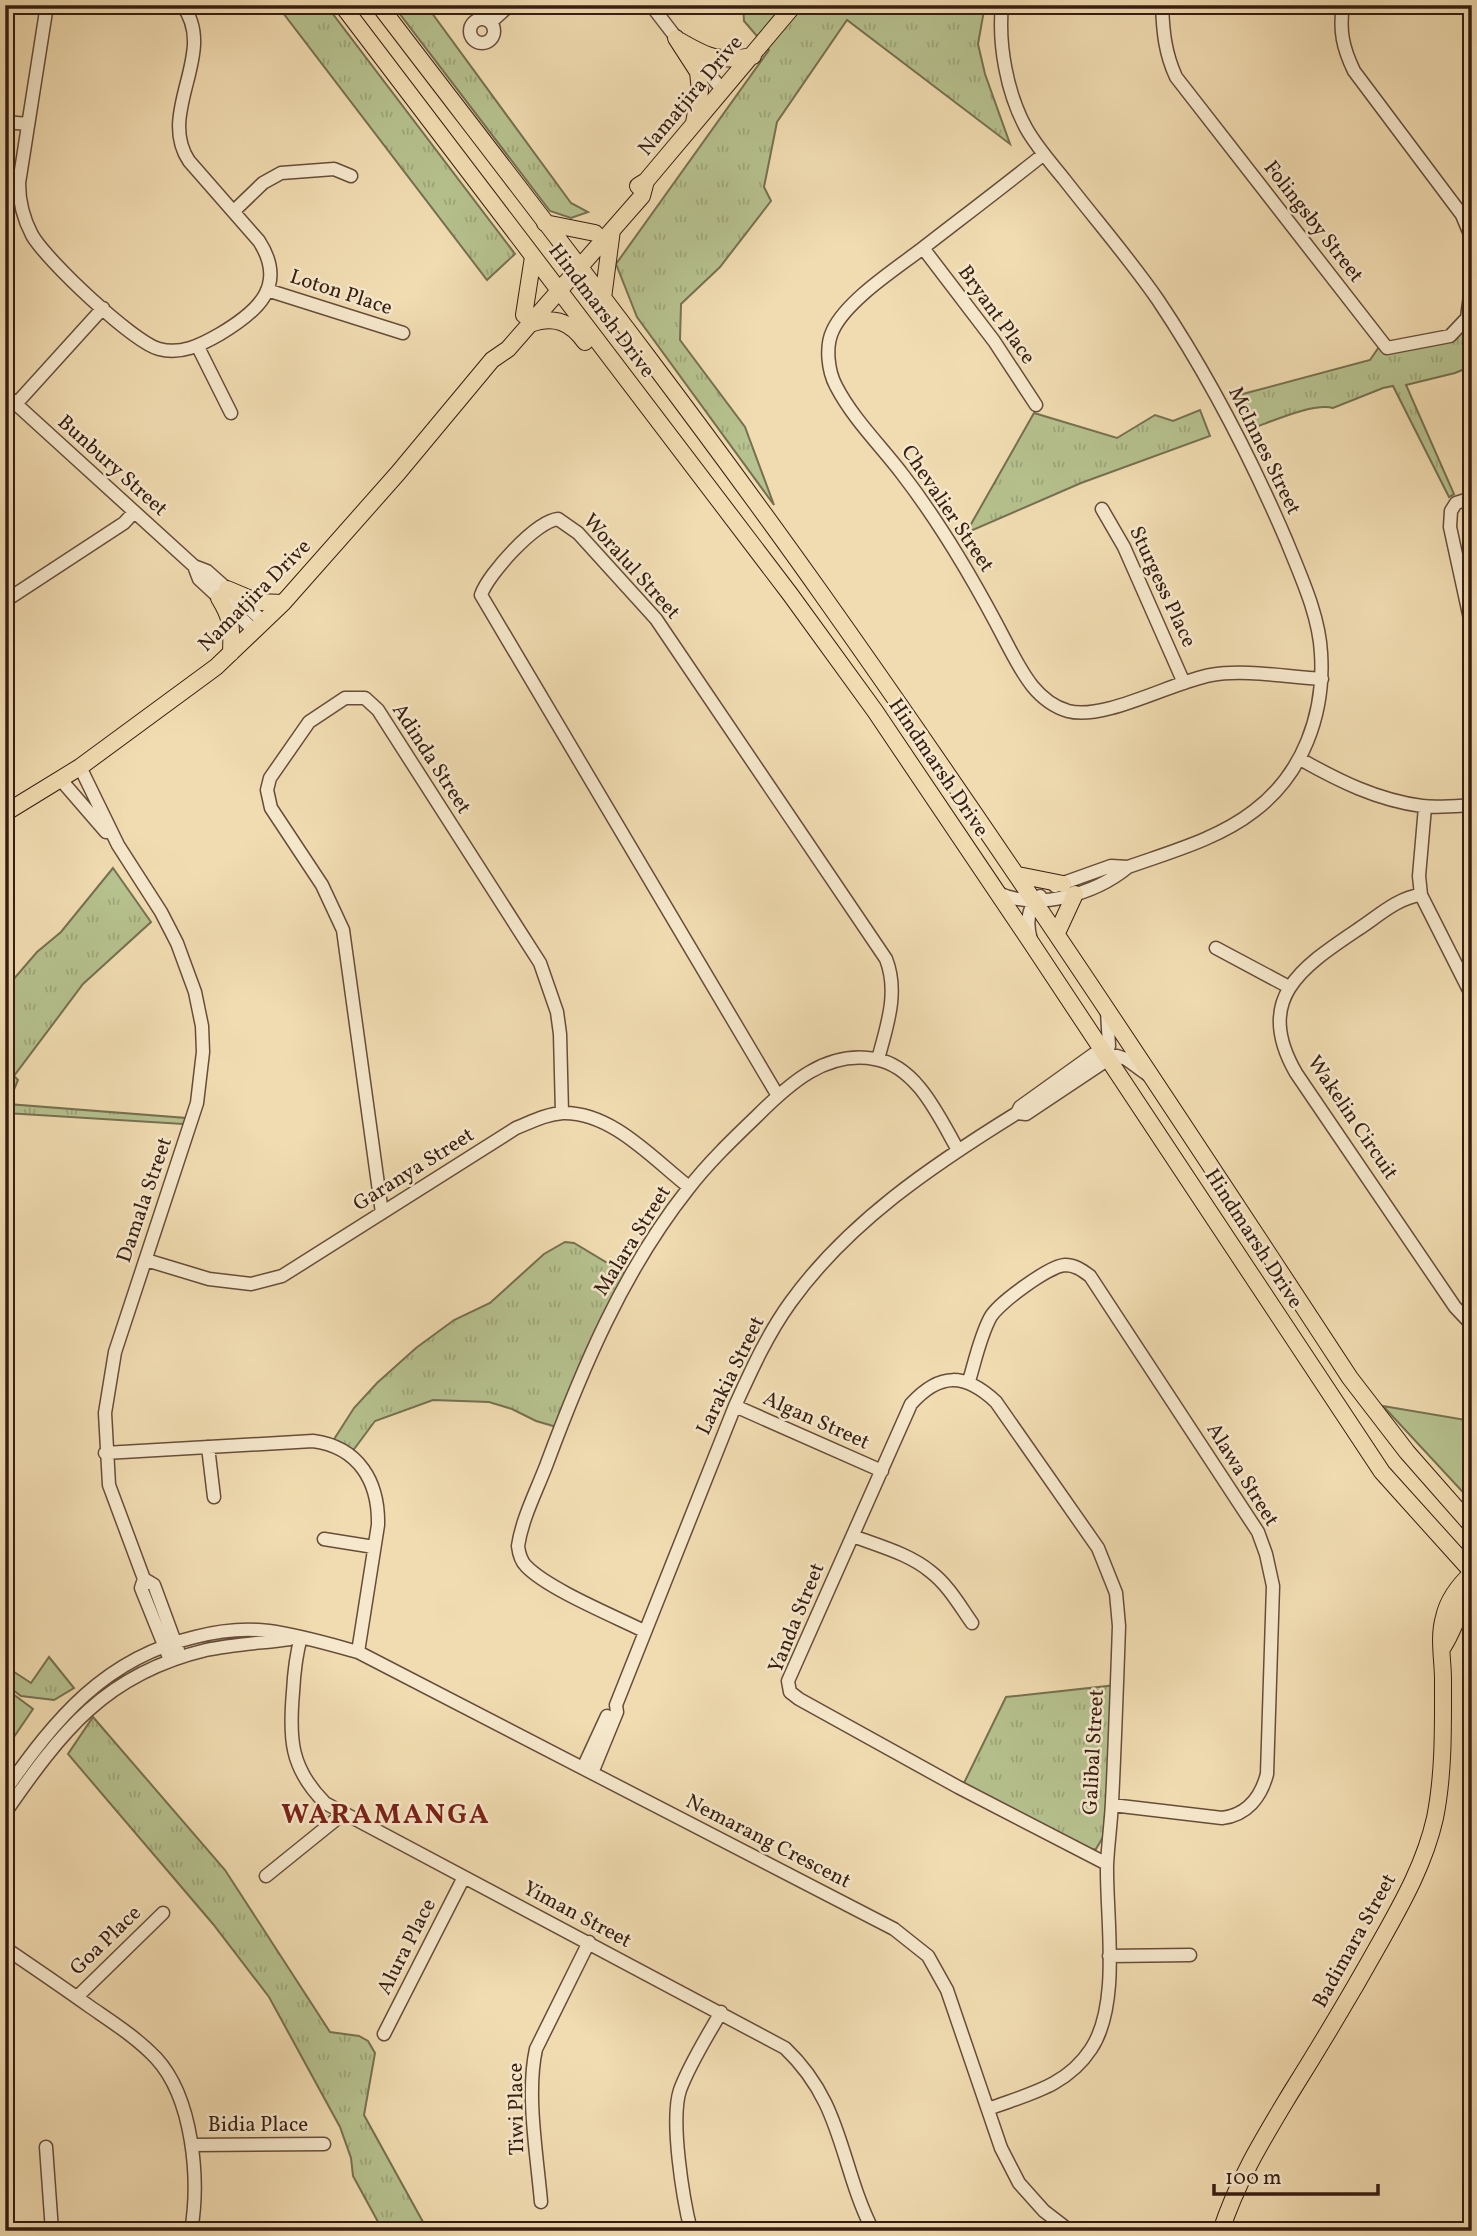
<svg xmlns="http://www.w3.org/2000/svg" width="1477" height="2236" viewBox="0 0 1477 2236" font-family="Vollkorn,serif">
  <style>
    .green { fill: #b6c28f; stroke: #767050; stroke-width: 2 }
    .park { fill: url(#park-tufts); stroke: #767050; stroke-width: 2 }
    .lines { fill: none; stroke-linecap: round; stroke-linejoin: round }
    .minor-casing { stroke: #664d3a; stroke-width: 15 }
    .major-casing { stroke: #371d12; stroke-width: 18 }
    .minor { stroke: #f6e8cc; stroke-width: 12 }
    .major { stroke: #f1dcb1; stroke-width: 16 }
    .labels { text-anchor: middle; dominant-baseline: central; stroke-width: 5; stroke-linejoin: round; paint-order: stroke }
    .street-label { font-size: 21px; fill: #371d12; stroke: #f6e8cc }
    .district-label { font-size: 28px; font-weight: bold; letter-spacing: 2px; fill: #7a1f14; stroke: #f6e8cc }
  </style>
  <defs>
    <pattern id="park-tufts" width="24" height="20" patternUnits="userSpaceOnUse" patternTransform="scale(1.75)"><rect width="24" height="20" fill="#b6c28f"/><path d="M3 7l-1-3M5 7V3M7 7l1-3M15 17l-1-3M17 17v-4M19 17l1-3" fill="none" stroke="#9da67a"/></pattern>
  </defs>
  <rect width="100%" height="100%" fill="#f1dcb1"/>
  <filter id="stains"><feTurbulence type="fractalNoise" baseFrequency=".00286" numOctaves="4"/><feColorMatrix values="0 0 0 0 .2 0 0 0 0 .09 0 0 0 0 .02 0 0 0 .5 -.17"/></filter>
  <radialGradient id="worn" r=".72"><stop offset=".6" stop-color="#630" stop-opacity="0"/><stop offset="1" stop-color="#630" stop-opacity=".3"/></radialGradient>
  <path class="green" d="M 1383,1406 L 1472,1421 L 1472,1502 Z
    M 5,1688 L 33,1709 L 5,1750 Z"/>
  <path class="park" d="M 277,5 L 326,5 L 515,254 L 487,280 Z
    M 393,5 L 426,5 L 571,203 L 588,212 L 571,218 L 550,211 Z
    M 743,5 L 985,5 L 978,44 L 985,74 L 1010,144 L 847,20 L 777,122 L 764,187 L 771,201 L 720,267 L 681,304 L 680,340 L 745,427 L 774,505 L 637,317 L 616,264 L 769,50 L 744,21 Z
    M 1472,331 L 1472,366 L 1455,373 L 1406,385 L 1454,494 L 1449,497 L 1393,386 L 1383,388 L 1333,408 C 1314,403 1275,420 1256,427 L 1239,395 L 1370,360 L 1379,347 Z
    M 1200,410 L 1210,436 L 1081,483 L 966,533 L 1034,413 L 1117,438 L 1155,415 L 1173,421 Z
    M 113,868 L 151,922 L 83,984 L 14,1076 L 18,1080 L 8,1104 L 186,1118 L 183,1124 L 6,1113 L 5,1117 L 5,989 L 37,952 L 61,932 Z
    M 565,1242 L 574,1243 L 629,1276 L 560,1428 L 536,1421 L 512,1409 L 489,1402 L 433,1400 L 375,1421 L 349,1456 L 331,1444 L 354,1408 L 377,1383 L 416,1348 L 454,1320 L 490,1303 L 544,1254 Z
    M 49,1657 L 74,1688 L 54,1700 L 21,1696 L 5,1684 L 5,1666 L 31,1683 Z
    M 1117,1685 L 1103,1837 L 1096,1849 L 1086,1851 L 962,1787 L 1006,1697 Z
    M 93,1717 L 225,1870 L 330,2032 L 359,2036 L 368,2041 L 375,2053 L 364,2115 L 428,2231 L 383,2231 L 353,2176 L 351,2158 L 340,2127 L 269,1997 L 213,1924 L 68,1754 Z"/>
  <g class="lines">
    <g class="minor-casing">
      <path id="minor" d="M 47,5 L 19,183 C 19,202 23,218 32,235 C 46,260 133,342 159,349 C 181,355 201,345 220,334 C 257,312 288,286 259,241 L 189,161 C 156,112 219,52 182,5
        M 651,5 L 681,44
        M 1162,5 C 1163,32 1165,53 1176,77 L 1387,348 L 1450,336 L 1467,318 L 1472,280
        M 1343,5 C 1339,31 1343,48 1354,71 L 1462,215 L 1472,239
        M470 31a12 12 0 1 1 24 0a12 12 0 1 1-24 0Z
        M 491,22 L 510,5
        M 696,60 L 723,90
        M 5,122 L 28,124
        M 1044,154 C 1004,186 963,217 923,248 C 897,268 847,300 833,330 C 825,346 828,371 836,386 C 853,419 881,446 903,475 C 943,527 976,584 1006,642 C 1021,670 1035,701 1068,711 C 1104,721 1172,682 1211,675 C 1244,669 1287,677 1322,679
        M 234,211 L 263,183 L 281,173 L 334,169 L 351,176
        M 923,248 L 994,341 L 1036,405
        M 267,290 L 403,333
        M 198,347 L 231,413
        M 5,394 L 194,566 L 207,571 L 263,621
        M 16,404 L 103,308
        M 1472,498 L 1456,503 L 1451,511 L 1450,527 L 1472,628
        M 1102,509 L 1124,547 L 1184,683
        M 194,566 L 199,579 L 255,631
        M 5,601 L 124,523 L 134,512
        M 1300,759 C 1339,781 1377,800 1422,806 C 1438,808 1456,806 1472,805
        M 80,767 L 118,845 L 161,912 L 177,943 L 195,992 L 202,1026 L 203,1052 L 197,1103 L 115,1352 L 105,1413 L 109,1485 L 144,1579 L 141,1588 L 170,1660
        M 61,780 L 106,832
        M 1425,807 L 1419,876 L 1421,895 L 1472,996
        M 1055,886 L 1111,866 L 1128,867
        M 998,893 C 1038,911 1095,894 1128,867 C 1170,852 1218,839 1254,811 C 1303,774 1325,714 1321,653 C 1319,615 1301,577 1287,542 C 1251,458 1209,376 1158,300 C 1129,258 1095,219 1064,179 C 1051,163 1036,146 1026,128 C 1007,93 998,45 1002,5
        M 1421,895 C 1399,897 1378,916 1360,928 C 1302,967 1253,998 1296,1073 L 1455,1307 L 1472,1325
        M 1031,940 C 1026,923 1027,908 1040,896
        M 1216,948 L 1289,987
        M 778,1096 L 481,595 C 488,574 536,521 558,519 L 578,533 L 656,619 L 886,959 C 899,992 887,1026 878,1059
        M 1017,1113 L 1026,1114 L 1101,1064 L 1109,1046 L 1107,1011
        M 382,1213 L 343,930 L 322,885 L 271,808 L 267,790 L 270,778 L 309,722 L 345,698 L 365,698 L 378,710 L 540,963 L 557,1012 L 560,1034 L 562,1113
        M 146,1260 L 209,1279 L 251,1284 L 282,1276 L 516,1128 C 531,1122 546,1114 563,1113 C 612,1112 653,1159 689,1187
        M 969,1381 C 975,1361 980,1337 990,1318 C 997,1304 1049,1266 1065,1265 C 1075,1265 1082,1270 1090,1276 L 1258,1532 L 1266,1554 L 1273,1586 L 1267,1774 C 1261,1797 1247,1815 1222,1818 L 1112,1805
        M 735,1406 L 882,1471
        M 208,1447 L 214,1497
        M 105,1453 L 313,1441 C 359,1447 379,1482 378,1525 L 358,1652
        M 853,1536 C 879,1546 910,1554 931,1572 C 948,1585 960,1606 972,1623
        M 324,1539 L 374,1547
        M 144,1579 L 154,1585 L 178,1650
        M 644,1631 C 614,1616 548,1589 526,1566 C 521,1561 519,1554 518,1546 C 522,1519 536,1492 546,1466 C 582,1369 623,1271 688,1189 C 708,1163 733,1139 757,1116 C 789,1084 826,1050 875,1059 C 917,1066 939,1117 958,1150
        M 301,1637 C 296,1655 294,1673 293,1692 C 289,1738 290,1768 325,1803 L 785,2048 C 844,2104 839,2164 873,2231
        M 583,1768 L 607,1716
        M 592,1773 L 617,1712 L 616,1705 L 735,1406 C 751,1371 767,1335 790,1303 C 848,1222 933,1165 1017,1113 L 1020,1107 L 1094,1054 L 1117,1056 L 1126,1059 L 1148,1075
        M 5,1791 C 55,1719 105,1658 195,1637 C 218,1631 245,1628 269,1631 C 299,1635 329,1644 358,1652 L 894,1929 L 928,1956 L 947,1990 L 1001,2148 L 1019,2183 L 1044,2211 L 1070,2231
        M 5,1813 C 61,1732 105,1674 206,1650 C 234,1644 262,1643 290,1639
        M 266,1876 L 344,1813
        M 5,1948 C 33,1967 61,1986 89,2006 C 112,2022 136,2037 156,2058 C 193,2098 200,2179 191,2231
        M 1109,1956 L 1190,1955
        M 77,1997 L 163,1913
        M 384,2034 L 464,1877
        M 988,2109 C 1028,2094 1066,2087 1091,2049 C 1121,2004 1106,1918 1107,1865 C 1108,1844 1111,1823 1112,1802 C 1115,1743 1117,1684 1119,1626 L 1116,1593 L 1098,1548 L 996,1402 C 965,1373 940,1372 911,1404 L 788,1681 L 790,1692 L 799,1699 L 958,1787 L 1107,1864
        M 192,2145 L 324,2144
        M 46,2147 L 52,2231
        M 541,2202 C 537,2155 526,2094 536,2049 L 589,1942
        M 691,2231 C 683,2199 670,2120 680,2090 C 690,2063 707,2037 721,2012"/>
    </g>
    <g class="major-casing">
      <path id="major" d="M 342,5 L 790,594 L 875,711 L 1032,944 L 1382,1472 L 1472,1572
        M 379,5 C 528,200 679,393 821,593 C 1004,851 1177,1114 1350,1378 L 1407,1452 L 1472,1526
        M 676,38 L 698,72 L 700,91 L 694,123
        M 680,41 C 709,58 719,62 753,56
        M 638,186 L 646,181 L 794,5
        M 545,223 L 595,233
        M 603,298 L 612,230
        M 524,315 L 533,257
        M 530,324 C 554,315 571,322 585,342
        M 227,589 L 258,602 L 283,603
        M 219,598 C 232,619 232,628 231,653
        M 5,813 L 80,767 L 216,667 L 283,603 L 398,473 L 492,360 L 508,349 L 642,196 L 646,181
        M 1018,875 L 1063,884
        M 1057,933 L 1075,894
        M 1443,1647 C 1455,1629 1458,1609 1472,1592
        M 1221,2231 C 1237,2181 1263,2139 1290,2094 C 1322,2043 1353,1991 1382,1939 C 1404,1900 1425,1862 1435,1818 C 1444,1773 1443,1726 1443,1680 C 1443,1660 1438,1637 1444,1617 C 1448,1599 1459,1585 1472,1573"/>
    </g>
    <use href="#minor" class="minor"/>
    <use href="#major" class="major"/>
  </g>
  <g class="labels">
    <g class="street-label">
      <text transform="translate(691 96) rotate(-50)">Namatjira Drive</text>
      <text transform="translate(1313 222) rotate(52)">Folingsby Street</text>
      <text transform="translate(341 293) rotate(18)">Loton Place</text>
      <text transform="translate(601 311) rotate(53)">Hindmarsh Drive</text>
      <text transform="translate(996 315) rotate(54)">Bryant Place</text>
      <text transform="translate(1264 451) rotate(64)">McInnes Street</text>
      <text transform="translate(112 466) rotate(42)">Bunbury Street</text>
      <text transform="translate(947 509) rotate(56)">Chevalier Street</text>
      <text transform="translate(631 567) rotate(48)">Woralul Street</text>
      <text transform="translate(1162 587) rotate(65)">Sturgess Place</text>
      <text transform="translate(255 596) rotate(-45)">Namatjira Drive</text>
      <text transform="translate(431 759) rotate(57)">Adinda Street</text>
      <text transform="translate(938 768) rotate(56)">Hindmarsh Drive</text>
      <text transform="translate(1352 1118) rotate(56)">Wakelin Circuit</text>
      <text transform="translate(414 1170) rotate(-32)">Garanya Street</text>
      <text transform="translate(145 1200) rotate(-71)">Damala Street</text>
      <text transform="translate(1253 1239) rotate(57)">Hindmarsh Drive</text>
      <text transform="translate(633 1241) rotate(-58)">Malara Street</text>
      <text transform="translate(731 1376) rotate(-64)">Larakia Street</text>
      <text transform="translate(816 1421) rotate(24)">Algan Street</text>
      <text transform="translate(1242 1475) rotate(58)">Alawa Street</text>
      <text transform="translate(797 1618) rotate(-68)">Yanda Street</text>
      <text transform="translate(1094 1752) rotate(-87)">Galibal Street</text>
      <text transform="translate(768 1842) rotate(27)">Nemarang Crescent</text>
      <text transform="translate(577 1915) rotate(28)">Yiman Street</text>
      <text transform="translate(106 1941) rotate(-44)">Goa Place</text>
      <text transform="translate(1355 1941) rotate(-61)">Badimara Street</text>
      <text transform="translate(407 1947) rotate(-63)">Alura Place</text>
      <text transform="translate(517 2109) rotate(-91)">Tiwi Place</text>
      <text x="258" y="2125">Bidia Place</text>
    </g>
    <g class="district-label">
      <text x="386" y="1815">WARAMANGA</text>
    </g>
  </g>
  <rect width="1477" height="2236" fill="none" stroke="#f1dcb1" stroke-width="28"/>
  <rect x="7" y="7" width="1463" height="2222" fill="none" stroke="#371d12" stroke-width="3.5"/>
  <rect x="14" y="14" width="1449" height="2208" fill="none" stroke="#371d12" stroke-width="2"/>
  <path d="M1214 2184v10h164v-10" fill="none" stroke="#371d12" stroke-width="3.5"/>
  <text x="1225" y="2184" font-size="21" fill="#371d12" stroke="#f6e8cc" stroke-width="5" paint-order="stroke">100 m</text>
  <rect width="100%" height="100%" filter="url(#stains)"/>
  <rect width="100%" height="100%" fill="url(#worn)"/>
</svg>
